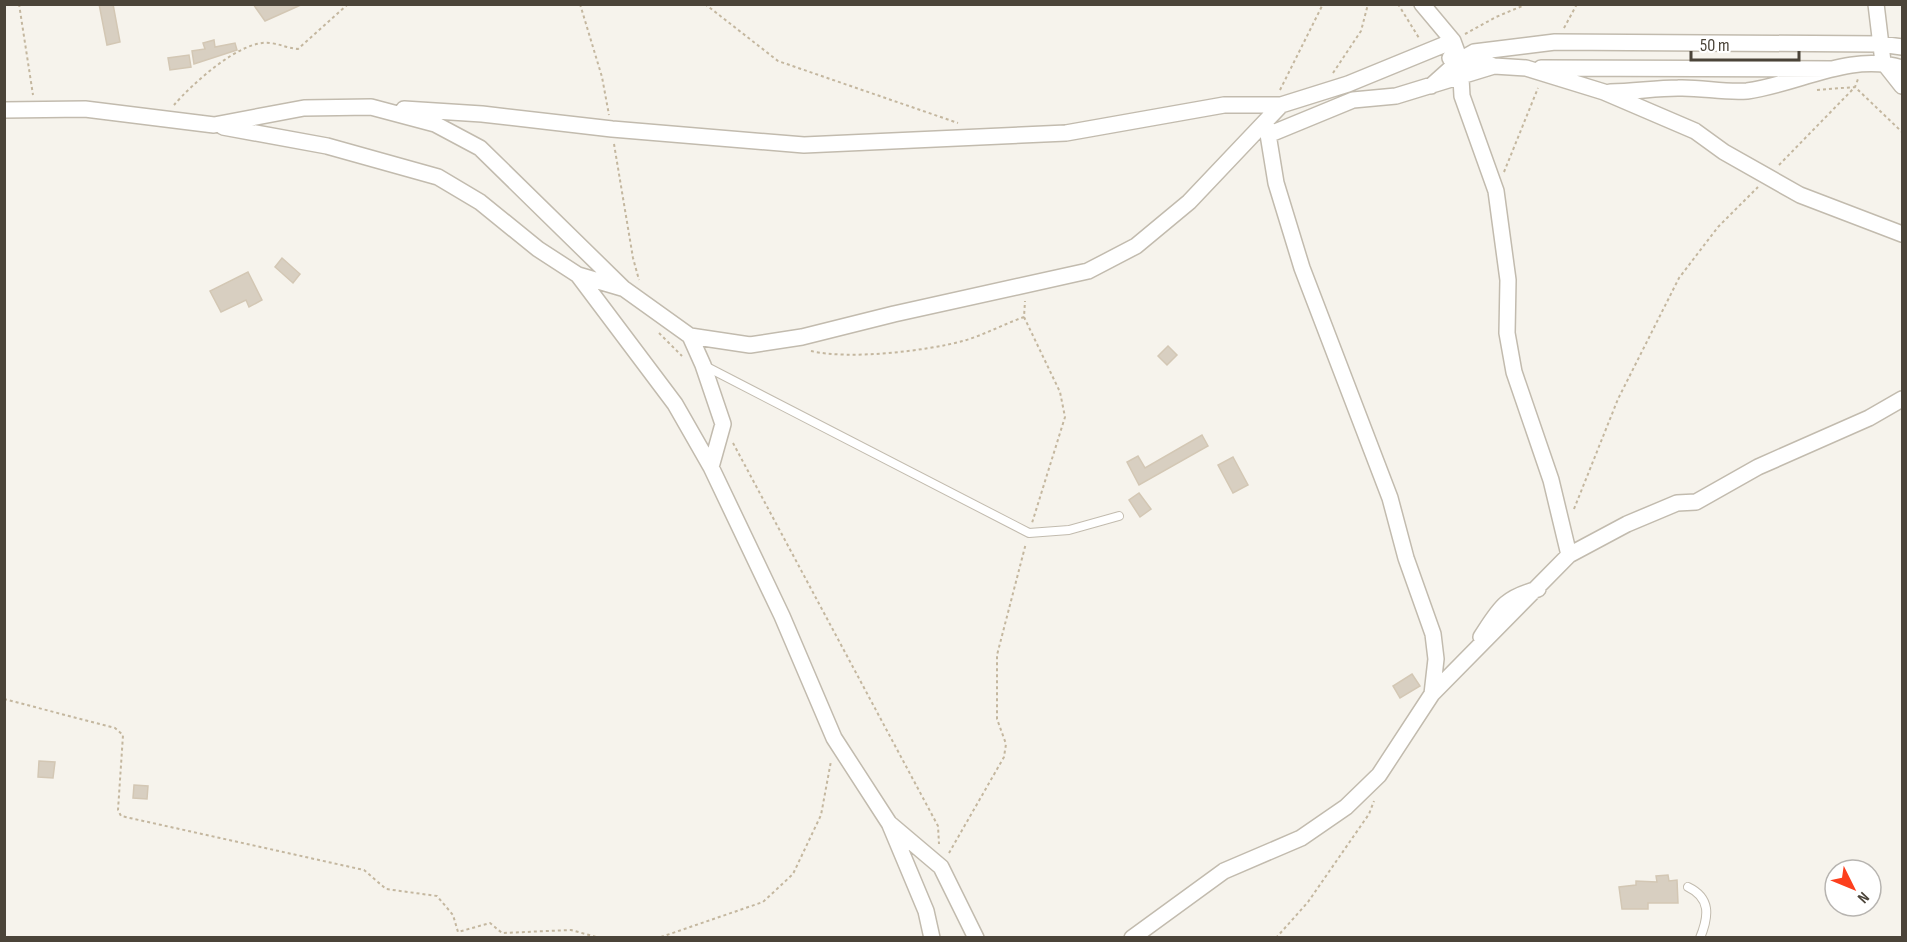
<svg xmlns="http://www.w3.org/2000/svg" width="1907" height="942" viewBox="0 0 1907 942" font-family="'Sofia Sans Condensed',sans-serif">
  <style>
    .building { fill: #d8cfc1; stroke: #d3c7b4; stroke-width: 1.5 }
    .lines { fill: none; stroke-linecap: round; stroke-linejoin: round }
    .lane-casing { stroke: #c2bbae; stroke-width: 10 }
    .street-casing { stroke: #c2bbae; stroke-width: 18 }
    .path { stroke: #c4b79f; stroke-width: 2; stroke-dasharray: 3 3; stroke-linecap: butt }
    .lane { stroke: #fff; stroke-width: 8 }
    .street { stroke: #fff; stroke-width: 15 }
  </style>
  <rect width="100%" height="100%" fill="#f6f3ec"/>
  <path class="building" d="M 99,4 L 113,4 L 120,42 L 107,45 Z
    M 253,4 L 303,4 L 265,21 Z
    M 214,40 L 215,47 L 235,43 L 237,50 L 194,64 L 192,51 L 205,49 L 203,43 Z
    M 189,55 L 191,67 L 170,70 L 168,58 Z
    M 282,258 L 300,274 L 293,283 L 275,267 Z
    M 248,272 L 262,300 L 249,307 L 246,300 L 221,312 L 210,291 Z
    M 1168,346 L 1177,355 L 1167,365 L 1158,356 Z
    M 1202,435 L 1208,446 L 1139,485 L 1127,462 L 1138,456 L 1145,468 Z
    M 1233,457 L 1248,485 L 1233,493 L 1218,465 Z
    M 1139,493 L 1151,509 L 1140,517 L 1129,500 Z
    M 1412,674 L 1420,686 L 1400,698 L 1393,686 Z
    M 39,761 L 55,762 L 53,778 L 38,777 Z
    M 134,785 L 148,786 L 147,799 L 133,798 Z
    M 1668,875 L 1669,881 L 1677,880 L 1678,903 L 1648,903 L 1648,909 L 1622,909 L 1619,887 L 1636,885 L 1636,881 L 1657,882 L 1656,876 Z"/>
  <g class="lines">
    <g class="lane-casing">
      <path id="lane" d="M 705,366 L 1029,533 L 1069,530 L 1119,516
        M 1688,887 C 1711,898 1709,916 1700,938"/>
    </g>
    <g class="street-casing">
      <path id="street" d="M 1422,4 L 1453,41 L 1460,60 L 1462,96 L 1496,191 L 1508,280 L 1507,333 L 1514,372 L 1551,480 L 1569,555
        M 1876,4 L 1883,62 L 1902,86
        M 1450,58 L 1483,62 L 1494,66 L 1526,68 L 1604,92 L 1695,131 L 1724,152 L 1800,195 L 1902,234
        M 1541,68 L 1832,69
        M 1431,86 L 1460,60 L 1474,52 L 1555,42 L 1880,44 L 1902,47
        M 1610,92 C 1633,92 1655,88 1678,88 C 1701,87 1724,93 1747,91 C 1799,84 1850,52 1902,68
        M 404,109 L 482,114 L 612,129 L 804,145 L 1066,133 L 1224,105 L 1281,105
        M 4,110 L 85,109 L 214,125 L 304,108 L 371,107 L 435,124 L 480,148 L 623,288 L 690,336 L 750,345 L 802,337 L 894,314 L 1088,271 L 1136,246 L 1189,202 L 1281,105 L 1348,84 L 1453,41
        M 1266,122 L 1276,183 L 1302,268 L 1390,498 L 1406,558 L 1433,634 L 1436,659 L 1432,694
        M 223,127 L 327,146 L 438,177 L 480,202 L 538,249 L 578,275 L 622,288
        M 1268,135 L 1353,100 L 1396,96 L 1494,66
        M 578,275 L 675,404 L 711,467
        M 690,336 L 703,365 L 723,424 L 711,467 L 782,616 L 834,738 L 889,823 L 941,867 L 976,938
        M 1481,637 C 1500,608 1504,598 1538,589
        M 890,825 L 926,911 L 932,938
        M 1132,938 L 1224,871 L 1301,838 L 1346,807 L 1379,775 L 1432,694 L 1569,555 L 1627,524 L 1677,503 L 1696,502 L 1758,467 L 1869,418 L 1902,399"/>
    </g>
    <path class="path" d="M 19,4 L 33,95
      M 580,4 L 602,77 L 609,115
      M 705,4 L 778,61 L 958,123
      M 1398,4 L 1419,38
      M 1564,28 L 1577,4
      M 1465,34 L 1496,17 L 1527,4
      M 1333,73 L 1361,31 L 1368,4
      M 1280,90 L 1323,4
      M 1817,90 L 1855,87 L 1902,132
      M 174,105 C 192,84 241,39 270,43 C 280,44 287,48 298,49 L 348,4
      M 614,144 L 633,258 L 639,280
      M 1779,165 L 1855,87 L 1858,79
      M 1504,172 L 1538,88
      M 1024,317 L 1060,392 L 1065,417 L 1032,523
      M 659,333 L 682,356
      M 811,351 C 849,360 926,351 963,341 C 984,335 1004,324 1024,317 L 1025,301
      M 733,443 L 938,826 L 939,844
      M 1574,509 L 1618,399 L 1679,278 L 1718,227 L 1758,187
      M 4,699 L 115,728 L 123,735 L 118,810 L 121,816 L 364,870 L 386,889 L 437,896 L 453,915 L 458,932 L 490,923 L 502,933 L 571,930 L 600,938
      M 949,853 L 1004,757 L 1006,744 L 997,719 L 997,655 L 1026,543
      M 661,937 L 763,902 L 793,874 L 821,815 L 831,761
      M 657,938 L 668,938
      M 1276,938 L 1308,902 L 1369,814 L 1374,801"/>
    <use href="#lane" class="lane"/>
    <use href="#street" class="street"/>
  </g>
  <rect width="1907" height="942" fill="none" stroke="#4b4439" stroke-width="12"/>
  <g transform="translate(1853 888) rotate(133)"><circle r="28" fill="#ffffff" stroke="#b7b4b0" stroke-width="1.5"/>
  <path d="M0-4.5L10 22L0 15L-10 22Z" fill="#fc3f1d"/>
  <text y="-9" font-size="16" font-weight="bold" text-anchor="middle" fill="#4b4439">N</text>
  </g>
  <path d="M1691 51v9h108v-9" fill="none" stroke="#4b4439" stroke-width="3"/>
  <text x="1700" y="51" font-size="18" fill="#4b4439" stroke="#ffffff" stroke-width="4.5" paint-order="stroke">50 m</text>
</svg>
